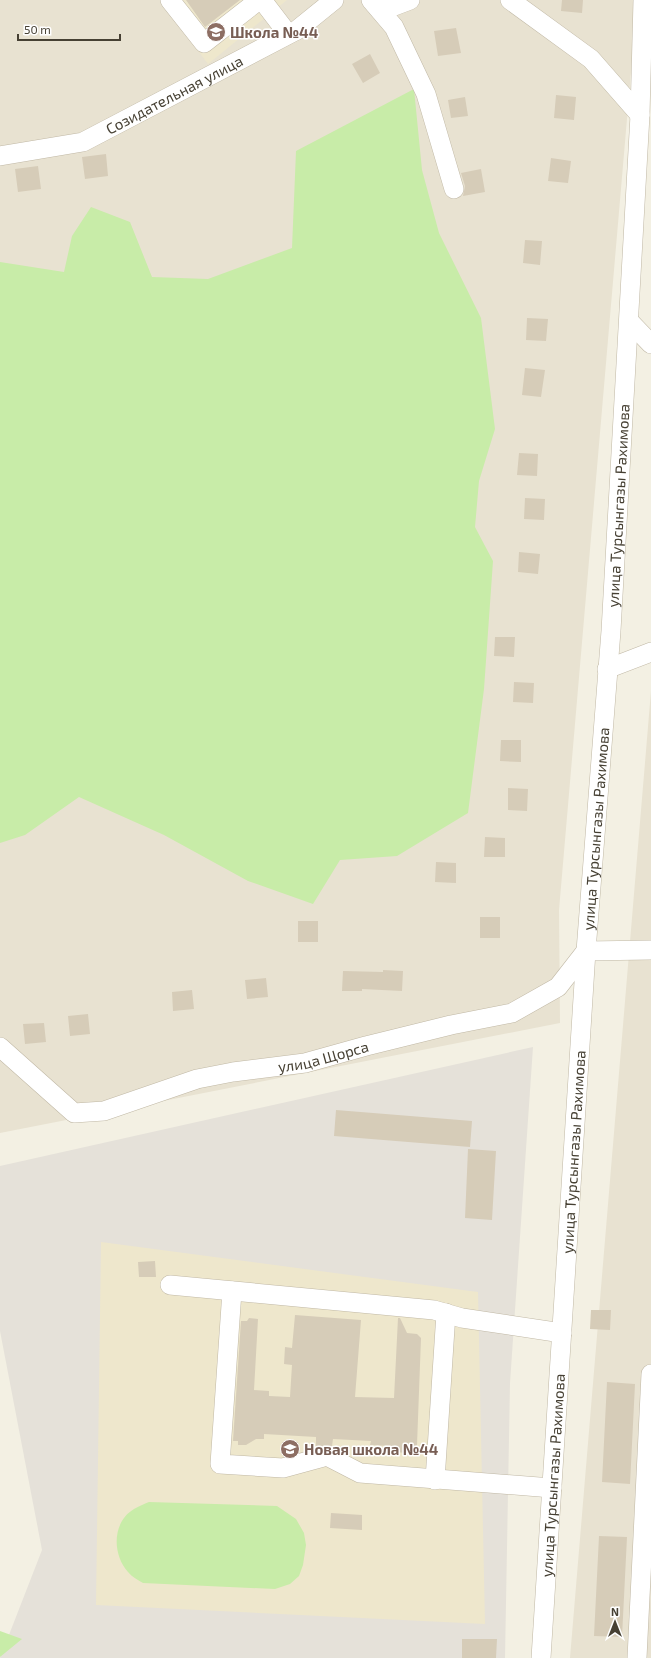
<svg xmlns="http://www.w3.org/2000/svg" width="651" height="1658" viewBox="0 0 651 1658" font-family="'Exo 2',sans-serif">
  <style>
    .residential { fill: #e8e2d1 }
    .industrial { fill: #e5e1d9 }
    .education { fill: #eee7cc }
    .green { fill: #c8eca8 }
    .building { fill: #d6ccb8 }
    .lines { fill: none; stroke-linecap: round; stroke-linejoin: round }
    .minor-casing { stroke: #c0b8a5; stroke-width: 20 }
    .minor { stroke: #fff; stroke-width: 19 }
    .labels { text-anchor: middle; dominant-baseline: central; stroke-width: 3; stroke-linejoin: round; paint-order: stroke }
    .education-label { font-size: 15px; font-weight: bold; fill: #785e54; stroke: #fff; text-anchor: start }
    .street-label { font-size: 15px; fill: #464033; stroke: #fff }
  </style>
  <rect width="100%" height="100%" fill="#f3f0e3"/>
  <path class="residential" d="M 0,0 L 636,0 L 633,49 L 559,910 L 560,1023 L 0,1133 Z
    M 651,691 L 651,1658 L 570,1658 Z"/>
  <path class="industrial" d="M 533,1047 L 510,1383 L 505,1658 L 0,1658 L 42,1550 L 0,1331 L 0,1166 Z"/>
  <path class="education" d="M 160,0 L 287,0 L 208,64 Z
    M 101,1242 L 478,1292 L 485,1624 L 96,1605 Z"/>
  <path class="green" d="M 414,89 L 422,170 L 439,233 L 481,318 L 495,429 L 479,481 L 475,527 L 493,561 L 484,689 L 468,813 L 397,856 L 340,860 L 313,904 L 248,881 L 164,835 L 79,797 L 25,835 L 0,843 L 0,262 L 64,272 L 72,236 L 91,207 L 130,222 L 152,277 L 208,279 L 292,248 L 296,151 Z
    M 149,1502 L 277,1506 L 296,1519 L 304,1533 L 306,1545 L 303,1565 L 299,1576 L 290,1584 L 275,1589 L 143,1583 C 138,1580 132,1577 128,1572 C 112,1554 112,1522 134,1509 C 139,1506 144,1504 149,1502 Z
    M 0,1631 L 22,1639 L 0,1657 Z"/>
  <path class="building" d="M 186,0 L 240,0 L 205,27 Z
    M 562,0 L 583,0 L 582,13 L 561,11 Z
    M 456,28 L 461,53 L 438,56 L 434,31 Z
    M 370,54 L 380,73 L 363,83 L 352,64 Z
    M 556,95 L 576,97 L 574,120 L 554,118 Z
    M 465,97 L 468,116 L 451,118 L 448,100 Z
    M 106,154 L 108,176 L 85,179 L 82,157 Z
    M 551,158 L 571,161 L 568,183 L 548,181 Z
    M 38,166 L 41,189 L 18,192 L 15,169 Z
    M 481,169 L 485,192 L 463,196 L 465,186 L 461,173 Z
    M 525,240 L 542,241 L 540,265 L 523,263 Z
    M 527,318 L 548,319 L 546,341 L 526,340 Z
    M 525,368 L 545,370 L 541,397 L 522,395 Z
    M 519,453 L 538,454 L 537,476 L 517,475 Z
    M 525,498 L 545,499 L 544,520 L 524,519 Z
    M 519,552 L 540,554 L 538,574 L 518,572 Z
    M 495,637 L 515,637 L 514,657 L 494,656 Z
    M 514,682 L 534,683 L 533,703 L 513,702 Z
    M 501,740 L 521,740 L 521,762 L 500,761 Z
    M 508,788 L 528,789 L 527,811 L 508,810 Z
    M 485,837 L 505,838 L 505,857 L 484,857 Z
    M 436,862 L 456,863 L 456,883 L 435,882 Z
    M 480,917 L 500,917 L 500,938 L 480,938 Z
    M 298,921 L 318,921 L 318,942 L 298,942 Z
    M 383,970 L 403,971 L 402,991 L 362,989 L 362,991 L 342,991 L 343,971 L 383,972 Z
    M 266,978 L 268,997 L 247,999 L 245,980 Z
    M 192,990 L 194,1009 L 173,1011 L 172,992 Z
    M 88,1014 L 90,1034 L 70,1036 L 68,1016 Z
    M 44,1023 L 46,1042 L 25,1044 L 23,1024 Z
    M 336,1110 L 472,1121 L 470,1147 L 334,1136 Z
    M 468,1149 L 496,1151 L 492,1220 L 465,1218 Z
    M 155,1261 L 156,1277 L 139,1277 L 138,1262 Z
    M 591,1310 L 611,1310 L 610,1330 L 590,1329 Z
    M 295,1315 L 361,1320 L 355,1397 L 394,1398 L 398,1318 L 400,1318 L 407,1333 L 417,1334 L 421,1338 L 417,1445 L 410,1453 L 391,1452 L 391,1446 L 370,1445 L 371,1441 L 333,1439 L 332,1446 L 316,1446 L 316,1437 L 264,1434 L 264,1439 L 256,1439 L 246,1445 L 238,1445 L 238,1441 L 233,1441 L 241,1321 L 247,1321 L 249,1318 L 258,1319 L 254,1390 L 269,1391 L 269,1396 L 290,1397 L 292,1365 L 284,1364 L 285,1347 L 292,1348 Z
    M 607,1382 L 635,1384 L 630,1484 L 602,1482 Z
    M 331,1513 L 362,1515 L 362,1530 L 330,1528 Z
    M 599,1536 L 627,1537 L 622,1637 L 594,1636 Z
    M 462,1639 L 497,1639 L 496,1658 L 462,1658 Z"/>
  <g class="lines">
    <g class="minor-casing">
      <g id="minor">
        <path d="M 170,0 L 204,43 L 259,0"/>
        <path d="M 262,0 L 288,34"/>
        <path d="M 371,0 L 394,27 L 426,94 L 454,189"/>
        <path d="M 510,0 L 591,59 L 640,115"/>
        <path d="M 381,11 L 410,0"/>
        <path id="s1" d="M 0,156 L 83,142 L 297,30 L 334,0"/>
        <path d="M 629,321 L 651,344"/>
        <path d="M 607,669 L 651,652"/>
        <path id="s2" d="M 0,1047 L 74,1113 L 104,1111 L 197,1079 L 233,1072 L 305,1063 L 366,1046 L 451,1025 L 512,1013 L 558,987 L 586,951 L 651,950"/>
        <path d="M 170,1285 L 434,1310 L 462,1318 L 562,1333"/>
        <path d="M 232,1291 L 220,1464 L 283,1468 L 327,1456 L 360,1473 L 552,1488"/>
        <path d="M 435,1480 L 446,1313"/>
        <path id="s3" d="M 541,1658 L 586,951 L 611,631 L 640,115 L 643,0"/>
        <path d="M 637,1658 L 651,1374"/>
      </g>
    </g>
    <use href="#minor" class="minor"/>
  </g>
  <defs>
    <g id="school-disc" transform="scale(1)"><circle r="9.5" fill="#8d6e63" stroke="#fff"/><path d="M0-5L7-2L0 1L-7-2ZM-4 1L0 2.5L4 1V4Q0 6-4 4Z" fill="#fff"/></g>
  </defs>
  <g fill-rule="evenodd">
    <use href="#school-disc" x="216" y="32"/>
    <use href="#school-disc" x="290" y="1449"/>
  </g>
  <g class="labels">
    <g class="education-label">
      <text x="230" y="32">Школа №44</text>
      <text x="304" y="1449">Новая школа №44</text>
    </g>
    <g class="street-label">
      <text stroke="none"><textPath href="#s1" startOffset="187">Созидательная улица</textPath></text>
      <text stroke="none"><textPath href="#s3" startOffset="1155">улица Турсынгазы Рахимова</textPath></text>
      <text stroke="none"><textPath href="#s3" startOffset="831">улица Турсынгазы Рахимова</textPath></text>
      <text stroke="none"><textPath href="#s2" startOffset="356">улица Щорса</textPath></text>
      <text stroke="none"><textPath href="#s3" startOffset="507">улица Турсынгазы Рахимова</textPath></text>
      <text stroke="none"><textPath href="#s3" startOffset="183">улица Турсынгазы Рахимова</textPath></text>
    </g>
  </g>
  <g transform="translate(615 1622)" stroke="#ffffff" stroke-width="3" paint-order="stroke">
  <path d="M0-3L7 15L0 10L-7 15Z" fill="#464033"/>
  <text y="-6" font-size="11" font-weight="bold" text-anchor="middle" fill="#464033">N</text>
  </g>
  <path d="M18 34v6h102v-6" fill="none" stroke="#464033" stroke-width="2"/>
  <text x="24" y="34" font-size="12" fill="#464033" stroke="#ffffff" stroke-width="3" paint-order="stroke">50 m</text>
</svg>
